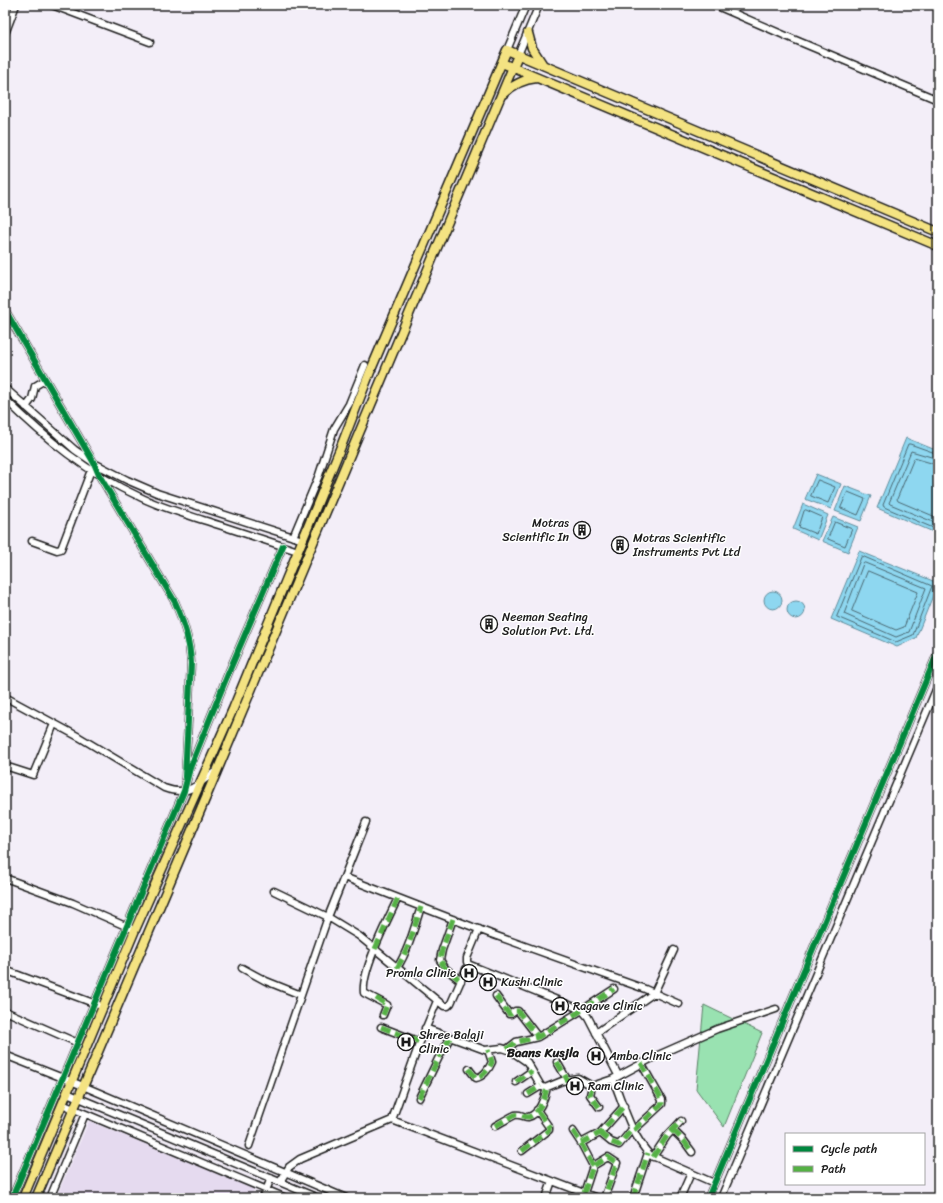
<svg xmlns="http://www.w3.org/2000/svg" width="943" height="1203" viewBox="0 0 943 1203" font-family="Sriracha,sans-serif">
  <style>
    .built { fill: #e5daef }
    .green { fill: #99e2b1; stroke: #5a7f66 }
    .water { fill: #8ed7f0; stroke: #608c9b }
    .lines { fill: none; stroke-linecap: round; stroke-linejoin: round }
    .shore { stroke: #4a6771; stroke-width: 1 }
    .minor-casing { stroke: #1c1c1c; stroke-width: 9 }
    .major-casing { stroke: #1c1c1c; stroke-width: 11 }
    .minor { stroke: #fff; stroke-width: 6 }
    .major { stroke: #f4e382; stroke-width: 8 }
    .quiet { stroke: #55b145; stroke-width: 5; stroke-dasharray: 10 5; stroke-linecap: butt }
    .cycleway-casing { stroke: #fff; stroke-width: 8 }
    .cycleway { stroke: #00873e; stroke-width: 6 }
    .labels { text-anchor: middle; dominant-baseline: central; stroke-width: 3; stroke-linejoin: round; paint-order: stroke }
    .poi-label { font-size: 12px; fill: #1c1c1c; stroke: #fff; text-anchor: start }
    .neighbourhood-label { font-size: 13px; font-weight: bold; fill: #1c1c1c; stroke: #fff }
  </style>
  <rect width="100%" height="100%" fill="#f3eef8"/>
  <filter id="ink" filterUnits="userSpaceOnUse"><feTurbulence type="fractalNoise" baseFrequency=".025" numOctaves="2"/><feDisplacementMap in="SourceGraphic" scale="8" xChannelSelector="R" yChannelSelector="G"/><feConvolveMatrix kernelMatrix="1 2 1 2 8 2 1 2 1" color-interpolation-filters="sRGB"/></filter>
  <g filter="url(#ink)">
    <path class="built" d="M 89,1121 L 254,1189 L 250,1198 L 56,1198 Z"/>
    <path class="green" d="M 704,1005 L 762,1033 L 724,1127 L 696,1089 Z"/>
    <path class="water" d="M 906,438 L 938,451 L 938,534 L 877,508 Z
      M 816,474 L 841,484 L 831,509 L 805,499 Z
      M 845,486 L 871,496 L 861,521 L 835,511 Z
      M 803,504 L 828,515 L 818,540 L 793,529 Z
      M 833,517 L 858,527 L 848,552 L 822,541 Z
      M 859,551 L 938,583 L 916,638 L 897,647 L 831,619 Z
      M764 600a9 9 0 1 1 18 0a9 9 0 1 1-18 0Z
      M787 610a9 9 0 1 1 18 0a9 9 0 1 1-18 0Z"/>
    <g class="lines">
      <path class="shore" d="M 938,454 L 910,444 L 908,444 L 883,505 L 884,507 L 938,530
        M 938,459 L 911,451 L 889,503 L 890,504 L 938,524
        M 938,465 L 914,458 L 897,499 L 898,501 L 938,518
        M 818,480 L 835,487 L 828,503 L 811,496 Z
        M 848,492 L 865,499 L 858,515 L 841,508 Z
        M 806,510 L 822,517 L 816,534 L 799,527 L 804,511 Z
        M 835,522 L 852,529 L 845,546 L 828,539 Z
        M 862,556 L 932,586 L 913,635 L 896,642 L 837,617 Z
        M 865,563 L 926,588 L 909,632 L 896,637 L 844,614 L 863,564 Z
        M 868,571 L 918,592 L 904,627 L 896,630 L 852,611 Z"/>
      <g class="minor-casing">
        <path id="minor" d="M 52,5 L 150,42
          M 715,5 L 793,39 L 938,100
          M 5,34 L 16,5
          M 507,50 L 526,5
          M 518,55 L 539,5
          M 5,310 L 94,463 L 99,475 L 175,602 C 184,622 190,641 191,663 L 185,779
          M 5,388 L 75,450 L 94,463 L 127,480 L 157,493 L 303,540
          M 5,399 C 46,439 87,473 140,497 C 160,507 182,513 203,520 C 235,530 267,541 298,551
          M 26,407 L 32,399 L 35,386 L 45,380
          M 293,537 L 319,475 L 334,429 L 349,404 L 365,365
          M 32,541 L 57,550 L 61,549 L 91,470
          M 5,697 L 79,737 L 164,788 C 190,797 196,785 216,771
          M 5,766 L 33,775 L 54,724
          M 344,877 L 491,934 L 645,989 L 679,1004
          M 5,878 L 73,903 L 130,928
          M 274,891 L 328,917 L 359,936 L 444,1006 L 448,1006 L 451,1003 L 466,969 L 470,965 L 582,1010 L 588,1017 L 618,1075
          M 453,919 L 442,950 L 440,960 L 445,968 L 461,981
          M 469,965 L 467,962 L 467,958 L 479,929
          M 242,968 L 266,981 L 301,995
          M 397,968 C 409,949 414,928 421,907
          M 5,970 L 104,1007
          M 496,996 L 509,1014 L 511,1014 L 515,1011 L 518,1011 L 538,1037
          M 5,1011 L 78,1043
          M 383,1015 L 387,1005 L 364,993 C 361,971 388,919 398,898
          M 381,1027 L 420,1042
          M 425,1028 L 485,1050 L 502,1048 L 511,1051 L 527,1062 L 541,1086 L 545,1088 L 562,1081 L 578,1078 L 592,1086 L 613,1079 L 658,1055 L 717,1029 L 776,1009
          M 596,1033 L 654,993 L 674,950
          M 507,1049 L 516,1042 L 538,1037 L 579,1012 L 614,989
          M 5,1055 L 83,1086 L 346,1198
          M 557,1062 L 568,1081
          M 469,1069 L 476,1078 C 483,1077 489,1069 492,1062 L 488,1050
          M 613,1079 C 623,1104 631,1135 650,1155 L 714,1183
          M 516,1082 L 532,1071
          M 592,1086 L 590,1095 L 599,1107
          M 67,1093 L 318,1198
          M 528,1094 L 541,1086
          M 419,1098 L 439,1057 L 450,1038
          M 62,1104 L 286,1198
          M 392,1120 L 597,1198
          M 495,1126 C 502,1122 509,1118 515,1115 C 520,1114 524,1117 528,1117 C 539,1115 545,1097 547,1088
          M 634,1130 L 662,1104 L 662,1100 L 641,1063
          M 673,1130 L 684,1141 L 692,1152
          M 573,1131 L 581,1143 L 593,1166
          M 600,1133 L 611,1142 L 619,1145 L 633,1128
          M 581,1143 L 600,1133 L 624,1106
          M 249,1146 L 328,917 L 366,822
          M 522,1151 L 549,1130 L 549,1127 L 537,1110
          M 653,1157 L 667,1136 L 681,1121
          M 280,1182 L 289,1167 L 300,1159 L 392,1120 L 418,1047 L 437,1001
          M 584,1193 L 593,1166 L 608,1157 L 617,1163 L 604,1198
          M 12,1198 L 184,791 L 190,768 L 228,674 L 283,546
          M 50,1198 L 85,1114
          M 263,1198 L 271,1178
          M 546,1198 L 552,1181
          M 633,1198 L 648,1153
          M 680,1198 L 691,1173
          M 708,1198 L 938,652
          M 721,1198 L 938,685"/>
      </g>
      <g class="major-casing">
        <path id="major" d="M 528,33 L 532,48 L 543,65
          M 502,63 L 938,246
          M 503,94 C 512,85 525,79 537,78
          M 23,1198 L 135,930 L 233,709 L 342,444 L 370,372 L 507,50 L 938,232
          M 36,1198 L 217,771 L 518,55"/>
      </g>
      <use href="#minor" class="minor"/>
      <use href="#major" class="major"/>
      <path class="quiet" d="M 453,919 L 442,950 L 440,960 L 445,968 L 461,981
        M 375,949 L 398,898
        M 397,968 C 409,949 414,928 421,907
        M 496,996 L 509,1014 L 511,1014 L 515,1011 L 518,1011 L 538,1037
        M 376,998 L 387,1005 L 383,1015
        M 381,1027 L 420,1042
        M 507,1049 L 516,1042 L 538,1037 L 579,1012 L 614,989
        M 557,1062 L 568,1081
        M 469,1069 L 476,1078 C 483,1077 489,1069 492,1062 L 488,1050
        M 516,1082 L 532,1071
        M 592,1086 L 590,1095 L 599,1107
        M 528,1094 L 541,1086
        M 419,1098 L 439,1057 L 450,1038
        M 495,1126 C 502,1122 509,1118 515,1115 C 520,1114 524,1117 528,1117 C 539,1115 545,1097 547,1088
        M 634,1130 L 662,1104 L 662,1100 L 641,1063
        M 673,1130 L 684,1141 L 692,1152
        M 573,1131 L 581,1143 L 593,1166
        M 600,1133 L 611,1142 L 619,1145 L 633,1128
        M 581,1143 L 600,1133 L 624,1106
        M 522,1151 L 549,1130 L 549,1127 L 537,1110
        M 653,1157 L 667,1136 L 681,1121
        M 584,1193 L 593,1166 L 608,1157 L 617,1163 L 604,1198
        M 633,1198 L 648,1153"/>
      <g class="cycleway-casing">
        <path id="cycleway" d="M 5,310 L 94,463 L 99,475 L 175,602 C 184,622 190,641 191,663 L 185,777
          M 12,1198 L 184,791 L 190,768 L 228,674 L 283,546
          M 708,1198 L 938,652"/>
      </g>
      <use href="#cycleway" class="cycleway"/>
    </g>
  </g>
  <defs>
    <g id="building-ring" transform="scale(0.9)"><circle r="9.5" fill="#fff" stroke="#1c1c1c" stroke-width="1.5"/><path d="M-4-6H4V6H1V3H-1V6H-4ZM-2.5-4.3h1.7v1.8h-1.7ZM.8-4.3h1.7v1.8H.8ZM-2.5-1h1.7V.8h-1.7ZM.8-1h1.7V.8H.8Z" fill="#1c1c1c"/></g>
    <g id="hospital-ring" transform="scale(0.9)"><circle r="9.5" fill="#fff" stroke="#1c1c1c" stroke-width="1.5"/><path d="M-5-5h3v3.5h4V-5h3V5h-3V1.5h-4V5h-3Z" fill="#1c1c1c"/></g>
  </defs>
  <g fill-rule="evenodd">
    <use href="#building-ring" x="582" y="530"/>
    <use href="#building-ring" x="620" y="545"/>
    <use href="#building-ring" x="489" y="624"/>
    <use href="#hospital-ring" x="469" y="973"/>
    <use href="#hospital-ring" x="488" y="982"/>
    <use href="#hospital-ring" x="560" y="1006"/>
    <use href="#hospital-ring" x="406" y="1042"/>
    <use href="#hospital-ring" x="596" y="1056"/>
    <use href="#hospital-ring" x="575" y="1086"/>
  </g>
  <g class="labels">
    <g class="poi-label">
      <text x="569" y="523" text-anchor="end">Motras<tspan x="569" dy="14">Scientific In</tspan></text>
      <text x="633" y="538">Motras Scientific<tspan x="633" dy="14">Instruments Pvt Ltd</tspan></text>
      <text x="502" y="617">Neeman Seating<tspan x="502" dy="14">Solution Pvt. Ltd.</tspan></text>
      <text x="456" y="973" text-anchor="end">Promla Clinic</text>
      <text x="501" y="982">Kushi Clinic</text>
      <text x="573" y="1006">Ragave Clinic</text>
      <text x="419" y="1035">Shree Balaji<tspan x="419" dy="14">Clinic</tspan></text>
      <text x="609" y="1056">Amba Clinic</text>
      <text x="588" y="1086">Ram Clinic</text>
    </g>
    <g class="neighbourhood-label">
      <text x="543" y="1052">Baans Kusjla</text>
    </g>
  </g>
  <rect width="943" height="1203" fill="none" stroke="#fff" stroke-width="20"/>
  <rect x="10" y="10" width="923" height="1183" fill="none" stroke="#1c1c1c" stroke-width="1.5" filter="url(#ink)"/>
  <rect x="785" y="1133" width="140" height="52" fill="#ffffff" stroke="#a4a4a4"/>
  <rect x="793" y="1146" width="20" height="6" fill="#00873e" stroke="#a4a4a4"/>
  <text x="821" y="1153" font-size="12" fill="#1c1c1c">Cycle path</text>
  <rect x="793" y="1166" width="20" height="6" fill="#55b145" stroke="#a4a4a4"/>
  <text x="821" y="1173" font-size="12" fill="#1c1c1c">Path</text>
</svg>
